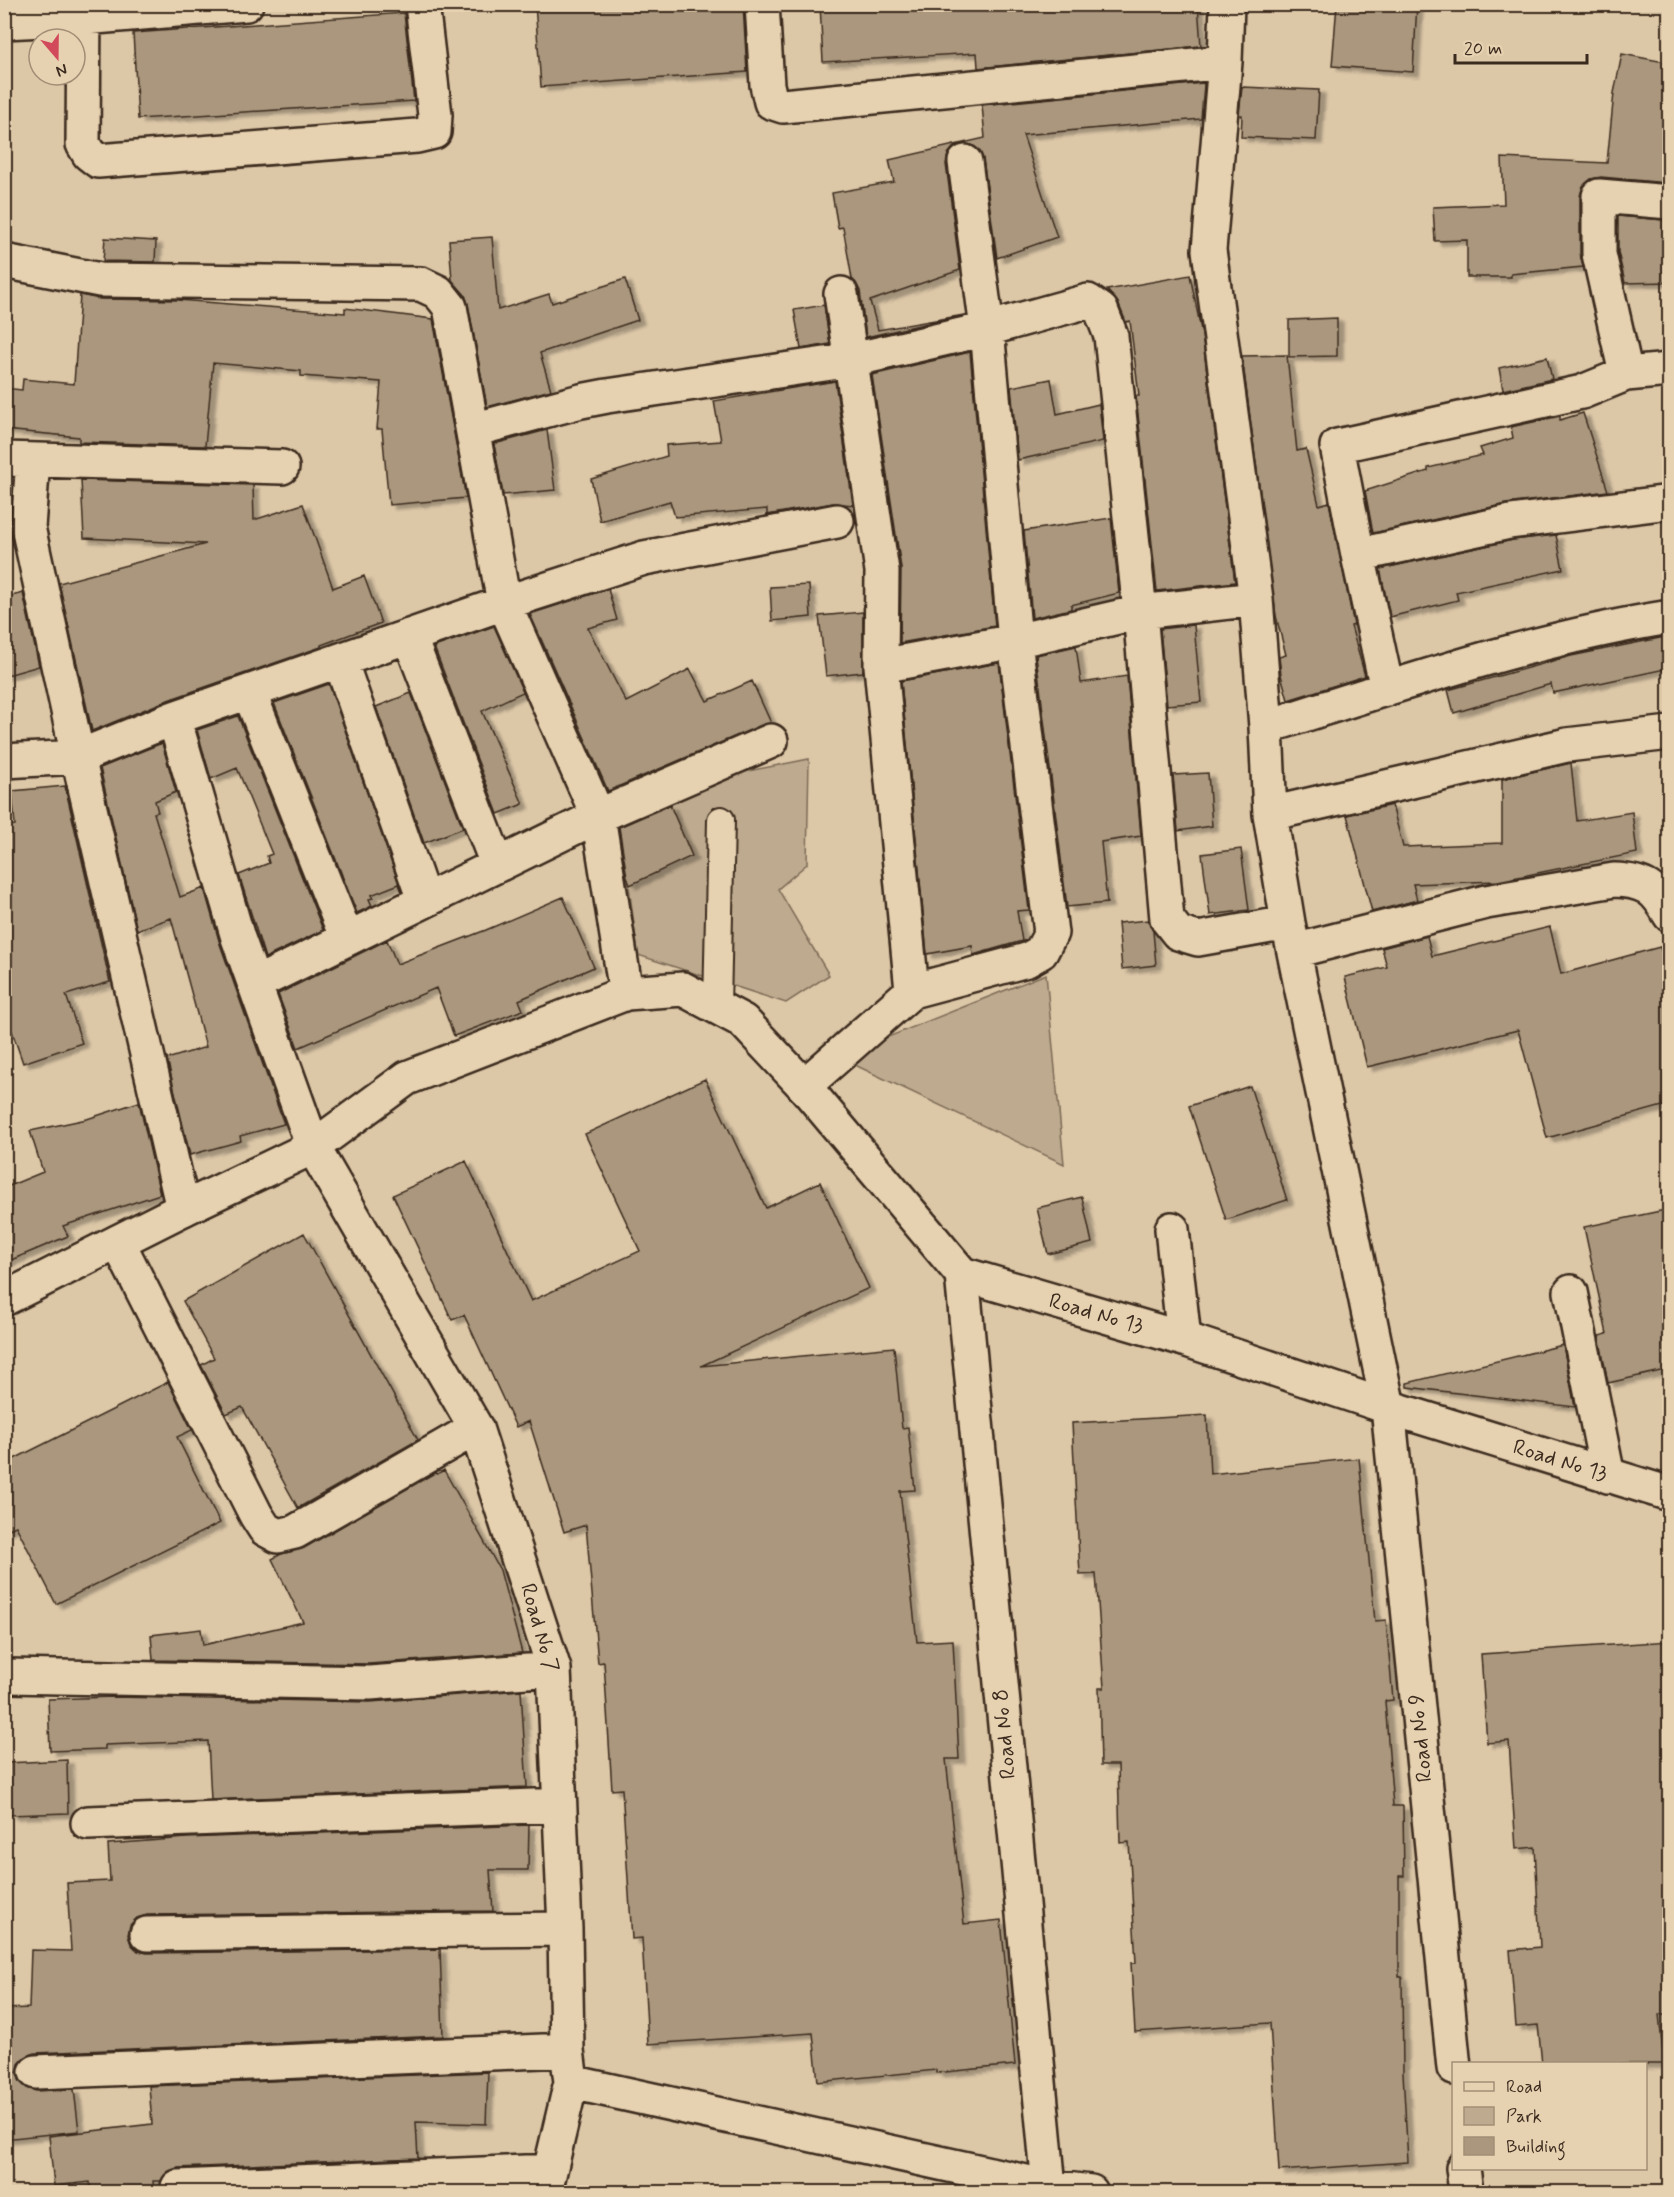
<svg xmlns="http://www.w3.org/2000/svg" width="1674" height="2197" viewBox="0 0 1674 2197" font-family="Mynerve,sans-serif">
  <style>
    .green { fill: #beaa8e; stroke: #7c6a56; stroke-width: 1.5 }
    .building { fill: #aa977d; stroke: #3b2a1e; stroke-width: 1.5; filter: url(#shadow) }
    .lines { fill: none; stroke-linecap: round; stroke-linejoin: round }
    .lane-casing { stroke: #3b2a1e; stroke-width: 30 }
    .street-casing { stroke: #3b2a1e; stroke-width: 38 }
    .secondary-casing { stroke: #3b2a1e; stroke-width: 38 }
    .lane { stroke: #e6d1b0; stroke-width: 26 }
    .street { stroke: #e6d1b0; stroke-width: 33 }
    .secondary { stroke: #e6d1b0; stroke-width: 33 }
    .labels { text-anchor: middle; dominant-baseline: central; stroke-width: 4.5; stroke-linejoin: round; paint-order: stroke }
    .street-label { font-size: 22px; fill: #3b2a1e; stroke: #e6d1b0 }
  </style>
  <defs>
    <filter id="shadow"><feDropShadow dx="6" dy="4" stdDeviation="1.5" flood-color="#0004"/></filter>
  </defs>
  <rect width="100%" height="100%" fill="#dcc7a7"/>
  <filter id="ink" filterUnits="userSpaceOnUse"><feTurbulence type="fractalNoise" baseFrequency=".0167" numOctaves="2"/><feDisplacementMap in="SourceGraphic" scale="12" xChannelSelector="R" yChannelSelector="G"/><feConvolveMatrix kernelMatrix="1 2 1 2 8 2 1 2 1" color-interpolation-filters="sRGB"/></filter>
  <g filter="url(#ink)">
    <path class="green" d="M 809,759 L 807,864 L 778,889 L 829,975 L 786,1003 L 638,955 L 626,863 L 680,857 L 668,787 Z
      M 1046,974 L 1064,1164 L 838,1057 Z"/>
    <path class="building" d="M 535,4 L 743,4 L 747,72 L 541,87 Z
      M 820,4 L 1198,4 L 1201,46 L 978,68 L 977,53 L 823,62 Z
      M 1337,4 L 1417,4 L 1413,72 L 1332,66 Z
      M 404,13 L 414,101 L 138,119 L 133,33 Z
      M 1622,54 L 1670,63 L 1670,156 L 1667,183 L 1601,177 L 1591,179 L 1583,186 L 1580,196 L 1580,254 L 1583,267 L 1511,274 L 1511,277 L 1467,277 L 1467,240 L 1435,241 L 1433,207 L 1504,204 L 1502,158 L 1607,163 L 1614,93 Z
      M 1203,83 L 1204,85 L 1201,119 L 1023,135 L 1057,237 L 997,258 L 983,159 L 979,150 L 972,145 L 962,144 L 954,147 L 948,154 L 946,164 L 960,270 L 870,301 L 878,330 L 964,315 L 866,337 L 860,291 L 856,283 L 852,279 L 843,227 L 838,228 L 832,193 L 894,182 L 889,160 L 985,138 L 982,105 Z
      M 1242,87 L 1319,90 L 1316,140 L 1241,137 L 1242,115 L 1239,115 Z
      M 1618,216 L 1664,220 L 1663,232 L 1670,231 L 1670,282 L 1625,283 L 1618,252 Z
      M 492,237 L 498,310 L 549,294 L 552,303 L 625,279 L 638,320 L 540,353 L 551,390 L 487,407 L 468,304 L 465,295 L 452,280 L 449,240 Z
      M 105,238 L 156,241 L 155,262 L 103,261 Z
      M 1190,275 L 1202,335 L 1235,582 L 1157,591 L 1136,396 L 1139,396 L 1130,321 L 1126,322 L 1118,303 L 1107,290 Z
      M 80,295 L 100,299 L 178,300 L 345,313 L 345,308 L 433,319 L 466,498 L 389,505 L 382,429 L 377,429 L 381,382 L 301,376 L 301,371 L 213,363 L 205,446 L 79,442 L 79,437 L 4,430 L 4,388 L 22,390 L 23,379 L 74,384 Z
      M 824,305 L 830,344 L 801,349 L 794,310 Z
      M 1337,318 L 1337,356 L 1289,357 L 1289,320 Z
      M 970,352 L 995,626 L 900,643 L 901,568 L 872,375 Z
      M 1287,355 L 1297,451 L 1306,449 L 1319,505 L 1329,502 L 1354,625 L 1351,626 L 1365,676 L 1288,700 L 1281,675 L 1279,657 L 1286,655 L 1276,616 L 1242,356 Z
      M 1547,357 L 1552,379 L 1503,390 L 1499,368 Z
      M 1051,379 L 1057,414 L 1099,404 L 1103,441 L 1018,460 L 1011,387 Z
      M 835,381 L 853,505 L 833,503 L 767,515 L 767,509 L 675,517 L 670,501 L 600,521 L 591,479 L 667,456 L 666,445 L 721,441 L 714,401 Z
      M 1583,413 L 1608,491 L 1506,504 L 1373,533 L 1365,491 L 1428,471 L 1428,468 L 1483,455 L 1480,448 L 1513,438 L 1511,427 L 1560,416 L 1560,420 Z
      M 547,430 L 555,490 L 503,495 L 494,444 Z
      M 81,480 L 253,485 L 254,520 L 303,504 L 333,588 L 364,576 L 381,623 L 321,645 L 321,647 L 168,700 L 92,731 L 59,583 L 206,544 L 84,538 Z
      M 1111,518 L 1119,593 L 1071,605 L 1071,609 L 1032,618 L 1024,531 Z
      M 1556,535 L 1563,569 L 1456,592 L 1458,600 L 1390,617 L 1380,569 L 1513,540 Z
      M 809,585 L 811,617 L 772,621 L 770,587 Z
      M 608,589 L 617,620 L 588,628 L 626,702 L 690,669 L 707,701 L 752,681 L 771,723 L 764,724 L 608,791 L 530,614 Z
      M 23,593 L 39,666 L 4,676 L 4,598 Z
      M 863,612 L 863,672 L 826,676 L 819,616 Z
      M 1194,625 L 1201,702 L 1167,705 L 1160,629 Z
      M 494,626 L 523,692 L 482,711 L 523,804 L 498,814 L 434,647 Z
      M 1670,636 L 1670,668 L 1553,693 L 1551,684 L 1454,713 L 1448,690 L 1571,656 Z
      M 1076,646 L 1081,683 L 1127,676 L 1141,836 L 1101,842 L 1107,903 L 1067,907 L 1036,655 Z
      M 999,663 L 1029,910 L 1017,911 L 1022,941 L 973,955 L 972,946 L 927,954 L 901,681 Z
      M 329,684 L 399,884 L 371,895 L 373,898 L 369,899 L 372,906 L 357,913 L 274,703 Z
      M 411,693 L 463,828 L 424,843 L 376,707 Z
      M 238,716 L 323,930 L 265,958 L 239,875 L 269,863 L 267,856 L 272,854 L 237,768 L 211,779 L 197,730 Z
      M 162,743 L 176,792 L 155,801 L 158,812 L 154,813 L 180,897 L 204,888 L 220,944 L 284,1124 L 240,1136 L 241,1141 L 190,1155 L 167,1059 L 206,1047 L 171,918 L 137,930 L 100,768 Z
      M 1571,763 L 1577,821 L 1632,812 L 1637,853 L 1498,881 L 1413,884 L 1417,900 L 1372,912 L 1347,815 L 1392,805 L 1403,847 L 1502,843 L 1502,779 Z
      M 1208,773 L 1212,826 L 1178,831 L 1173,775 Z
      M 65,786 L 110,982 L 66,995 L 82,1043 L 23,1063 L 4,1008 L 4,826 L 15,825 L 12,791 Z
      M 670,805 L 692,856 L 630,885 L 627,877 L 619,827 Z
      M 1241,849 L 1249,910 L 1210,915 L 1202,854 Z
      M 563,897 L 594,967 L 519,1000 L 523,1010 L 454,1036 L 436,988 L 298,1048 L 278,994 L 387,940 L 397,964 L 486,930 Z
      M 1148,920 L 1153,931 L 1156,965 L 1122,969 L 1118,923 Z
      M 1550,927 L 1561,974 L 1660,947 L 1670,980 L 1670,1104 L 1547,1138 L 1518,1030 L 1367,1067 L 1345,977 L 1387,967 L 1382,948 L 1427,936 L 1432,956 Z
      M 705,1079 L 766,1208 L 820,1182 L 869,1288 L 701,1366 L 894,1347 L 902,1428 L 908,1427 L 915,1490 L 900,1491 L 917,1642 L 953,1640 L 959,1759 L 946,1759 L 964,1924 L 1001,1920 L 1015,2065 L 936,2073 L 936,2070 L 818,2082 L 813,2033 L 648,2044 L 642,1938 L 632,1939 L 622,1789 L 612,1790 L 604,1662 L 598,1663 L 586,1525 L 564,1532 L 529,1421 L 516,1427 L 464,1315 L 452,1320 L 393,1195 L 466,1161 L 531,1301 L 640,1251 L 585,1134 Z
      M 1250,1086 L 1287,1200 L 1226,1220 L 1189,1106 Z
      M 139,1102 L 160,1194 L 63,1226 L 68,1236 L 4,1263 L 4,1188 L 43,1172 L 30,1131 L 87,1119 Z
      M 1082,1197 L 1092,1243 L 1048,1254 L 1037,1208 Z
      M 1670,1209 L 1670,1369 L 1608,1383 L 1599,1336 L 1607,1334 L 1584,1227 Z
      M 304,1233 L 418,1440 L 298,1508 L 242,1407 L 226,1414 L 201,1365 L 214,1358 L 183,1301 Z
      M 1563,1345 L 1575,1407 L 1407,1387 L 1407,1383 Z
      M 168,1382 L 192,1430 L 177,1437 L 220,1523 L 56,1604 L 16,1526 L 4,1531 L 4,1464 Z
      M 1207,1415 L 1210,1474 L 1359,1458 L 1375,1621 L 1386,1620 L 1393,1700 L 1385,1701 L 1393,1806 L 1403,1806 L 1404,1876 L 1399,1876 L 1399,1977 L 1402,1977 L 1403,2072 L 1408,2162 L 1279,2171 L 1270,2023 L 1135,2032 L 1131,1963 L 1136,1963 L 1129,1842 L 1120,1843 L 1118,1765 L 1101,1765 L 1099,1688 L 1104,1688 L 1096,1574 L 1080,1575 L 1072,1423 Z
      M 444,1470 L 500,1570 L 522,1653 L 369,1664 L 153,1660 L 151,1635 L 201,1629 L 203,1645 L 303,1622 L 272,1559 L 281,1554 L 304,1548 L 436,1472 L 437,1474 Z
      M 1670,1641 L 1670,1964 L 1663,1964 L 1667,2014 L 1659,2014 L 1664,2064 L 1542,2064 L 1538,2025 L 1516,2027 L 1510,1950 L 1540,1947 L 1535,1847 L 1516,1849 L 1509,1741 L 1487,1743 L 1481,1654 Z
      M 521,1690 L 527,1787 L 211,1800 L 208,1741 L 105,1745 L 105,1749 L 50,1751 L 48,1699 L 114,1697 L 370,1702 Z
      M 67,1760 L 68,1813 L 10,1815 L 6,1763 Z
      M 529,1825 L 528,1870 L 490,1870 L 493,1911 L 147,1915 L 137,1918 L 130,1925 L 128,1935 L 131,1944 L 138,1951 L 147,1953 L 440,1949 L 443,2036 L 35,2053 L 26,2057 L 19,2064 L 17,2073 L 20,2082 L 27,2088 L 36,2091 L 74,2089 L 79,2131 L 4,2139 L 4,2009 L 29,2008 L 31,1950 L 71,1951 L 67,1883 L 110,1881 L 108,1844 L 187,1838 Z
      M 488,2072 L 486,2124 L 416,2122 L 418,2158 L 177,2168 L 167,2172 L 161,2181 L 153,2181 L 154,2193 L 91,2193 L 90,2182 L 54,2186 L 49,2136 L 152,2124 L 149,2086 Z"/>
    <g class="lines">
      <g class="lane-casing">
        <path id="lane" d="M 717,1007 L 721,820"/>
      </g>
      <g class="street-casing">
        <path id="street" d="M 84,4 L 83,144 L 89,154 L 98,161 L 417,136 L 434,132 L 435,115 L 422,4
          M 762,4 L 767,85 L 771,102 L 783,106 L 1225,62
          M 1227,4 L 1225,62 L 1209,250 L 1256,599 L 1266,727 L 1270,814 L 1288,923 L 1388,1407 L 1454,2068
          M 4,22 L 84,18 L 246,4
          M 4,261 L 100,280 L 421,284 L 438,292 L 450,307 L 504,603 L 598,816 L 626,993
          M 1626,374 L 1599,254 L 1599,196 L 1670,202
          M 473,430 L 581,401 L 607,396 L 852,360 L 987,329 L 1088,301 L 1101,310 L 1111,336 L 1140,612 L 1167,919 L 1178,933 L 1198,939 L 1288,923
          M 4,459 L 282,467
          M 33,460 L 28,527 L 78,757 L 183,1209
          M 1358,555 L 1337,446 L 1582,392 L 1626,374 L 1670,370
          M 409,636 L 497,864
          M 340,660 L 424,900
          M 881,666 L 1015,641 L 1140,612 L 1256,599
          M 1387,689 L 1358,555 L 1510,522 L 1670,502
          M 249,692 L 347,939
          M 174,718 L 238,938 L 313,1147 L 476,1428 L 554,1669 L 565,1929 L 567,2050 L 571,2082 L 545,2192
          M 1266,727 C 1399,685 1531,639 1670,617
          M 4,761 L 78,757 L 174,718 L 504,603 L 644,558 L 837,521
          M 1270,814 L 1567,745 L 1670,733
          M 1294,951 L 1486,902 L 1614,880 C 1645,881 1655,888 1670,915
          M 255,984 L 598,816 L 771,741
          M 912,991 L 1027,960 L 1041,952 L 1051,933 L 1015,641 L 987,329 L 965,162
          M 804,1086 L 912,991 L 881,666 L 882,571 L 841,294
          M 1172,1229 L 1184,1339
          M 118,1242 L 256,1515 L 265,1529 L 278,1536 L 295,1532 L 476,1428
          M 962,1274 L 1049,2187 L 1047,2192
          M 1571,1292 L 1608,1476
          M 8,1676 L 370,1683 L 554,1669
          M 88,1823 L 559,1805
          M 147,1934 L 565,1929
          M 36,2072 L 567,2050
          M 571,2082 L 1049,2187 L 1091,2192
          M 1463,2168 L 1466,2192
          M 178,2187 L 550,2171"/>
      </g>
      <g class="secondary-casing">
        <path id="secondary" d="M 4,1299 L 183,1209 L 313,1147 L 407,1078 L 626,993 L 683,989 L 743,1021 L 804,1086 L 962,1274 L 1184,1339 L 1388,1407 L 1670,1494"/>
      </g>
      <use href="#lane" class="lane"/>
      <use href="#street" class="street"/>
      <use href="#secondary" class="secondary"/>
    </g>
  </g>
  <g class="labels">
    <g class="street-label">
      <text transform="translate(1096 1314) rotate(16)">Road No 13</text>
      <text transform="translate(1560 1461) rotate(17)">Road No 13</text>
      <text transform="translate(539 1628) rotate(74)">Road No 7</text>
      <text transform="translate(1005 1734) rotate(-95)">Road No 8</text>
      <text transform="translate(1421 1738) rotate(-96)">Road No 9</text>
    </g>
  </g>
  <rect width="1674" height="2197" fill="none" stroke="#e6d1b0" stroke-width="24"/>
  <rect x="12" y="12" width="1650" height="2173" fill="none" stroke="#3b2a1e" stroke-width="2" filter="url(#ink)"/>
  <rect x="1452" y="2062" width="195" height="108" fill="#e6d1b0" stroke="#a28e76" stroke-width="1.5"/>
  <rect x="1464" y="2082" width="30" height="9" fill="#e6d1b0" stroke="#a28e76" stroke-width="1.5"/>
  <text x="1506" y="2092" font-size="18" fill="#3b2a1e">Road</text>
  <rect x="1464" y="2107" width="30" height="18" fill="#beaa8e" stroke="#a28e76" stroke-width="1.5"/>
  <text x="1506" y="2122" font-size="18" fill="#3b2a1e">Park</text>
  <rect x="1464" y="2137" width="30" height="18" fill="#aa977d" stroke="#a28e76" stroke-width="1.5"/>
  <text x="1506" y="2152" font-size="18" fill="#3b2a1e">Building</text>
  <g transform="translate(57 57) rotate(160)"><circle r="28" fill="#e6d1b0" stroke="#a28e76" stroke-width="1.5"/>
  <path d="M0-4.5L10 22L0 15L-10 22Z" fill="#d1495b"/>
  <text y="-9" font-size="16" font-weight="bold" text-anchor="middle" fill="#3b2a1e">N</text>
  </g>
  <path d="M1455 54v9h132v-9" fill="none" stroke="#3b2a1e" stroke-width="3"/>
  <text x="1464" y="54" font-size="18" fill="#3b2a1e" stroke="#e6d1b0" stroke-width="4.5" paint-order="stroke">20 m</text>
</svg>
